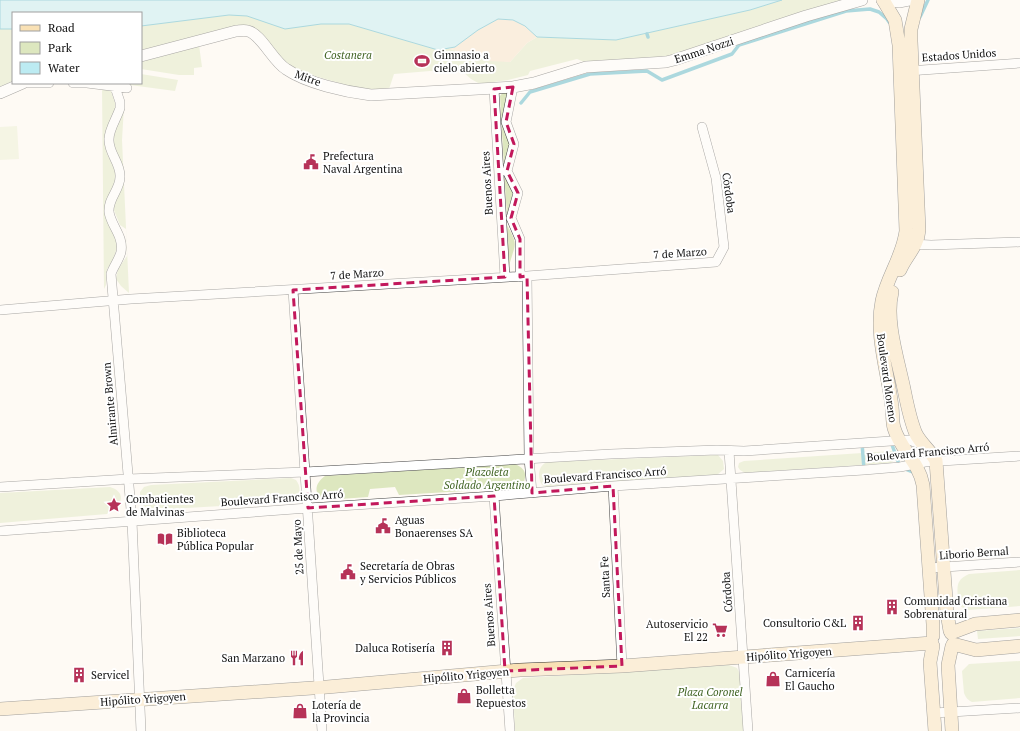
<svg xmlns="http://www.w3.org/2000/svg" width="1020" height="731" viewBox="0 0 1020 731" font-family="'PT Serif',serif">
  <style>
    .green { fill: #dde7bf }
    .sand { fill: #f6dfc4 }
    .pitch { fill: #ecefd1 }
    .water { fill: #bcebf2; stroke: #49b0c3 }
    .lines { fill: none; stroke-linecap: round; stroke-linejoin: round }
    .stream { stroke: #49b0c3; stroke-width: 3.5 }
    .minor-casing { stroke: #434343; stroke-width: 10 }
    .tertiary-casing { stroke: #434343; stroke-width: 12 }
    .secondary-casing { stroke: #323232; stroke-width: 14 }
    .minor { stroke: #fff; stroke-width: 9 }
    .tertiary { stroke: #fff; stroke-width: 11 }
    .secondary { stroke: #f9e1b5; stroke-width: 13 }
    .marked { fill: none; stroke: #c2185b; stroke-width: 3; stroke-dasharray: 8 5; stroke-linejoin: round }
    .labels { text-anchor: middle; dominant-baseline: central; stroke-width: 4; stroke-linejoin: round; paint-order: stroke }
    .street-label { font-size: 11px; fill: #101010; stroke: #fff }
    .park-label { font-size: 11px; font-style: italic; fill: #416424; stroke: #fff }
    .poi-label { font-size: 11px; fill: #101010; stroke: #fff; text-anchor: start }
  </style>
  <rect width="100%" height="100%" fill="#fefaf4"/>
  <path class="green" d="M 782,0 L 843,0 L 671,56 L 584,62 L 577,59 L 530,71 L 528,75 L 508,80 L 480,84 L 471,79 L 462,71 L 430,71 L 394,74 L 389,89 L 370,90 L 359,89 L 305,73 L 287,64 L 253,30 L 141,50 L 141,26 L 229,15 L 239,15 L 321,24 L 349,24 L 438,50 L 448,48 L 474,57 L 485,58 L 510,62 L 527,43 L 537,37 L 616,40 L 750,10 Z
    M 0,29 L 13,29 L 13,81 L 0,87 Z
    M 199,45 L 202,67 L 194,68 L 194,75 L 179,75 L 141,69 L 141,60 Z
    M 141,74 L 178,80 L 175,91 L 130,85 L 130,83 L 141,83 Z
    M 102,87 L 109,89 L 111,91 L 116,106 L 105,142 L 107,154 L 115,168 L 116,177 L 105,215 L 108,224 L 116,238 L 117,247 L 113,261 L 107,269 L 106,285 L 104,289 Z
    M 504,91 L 508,93 L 503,129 L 510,145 L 504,167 L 500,96 Z
    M 124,106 L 122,140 L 129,293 L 121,286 L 116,279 L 118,269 L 127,256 L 126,229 L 120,225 L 113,208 L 115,200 L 123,187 L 122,164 L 115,150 L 112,138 Z
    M 504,174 C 517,197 512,192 507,215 Z
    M 507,225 C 519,247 515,243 509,266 Z
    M 892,451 L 895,453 L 896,457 L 895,460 L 891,463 L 745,473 L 740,470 L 738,467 L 739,463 L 744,461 Z
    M 718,455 L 723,461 L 724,469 L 717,475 L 547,487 L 542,485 C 537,477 538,466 547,462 Z
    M 515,464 C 526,469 527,474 523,485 L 516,488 L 399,495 L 395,487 L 370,489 L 368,497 L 326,500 C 313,495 314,484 325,476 Z
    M 291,478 L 296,480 C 302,488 300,496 293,502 L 151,510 C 142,506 140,502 140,492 L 144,487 L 151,485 Z
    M 110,487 C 129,493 120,508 107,514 L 0,523 L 0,493 Z
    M 1020,570 L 1020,606 L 968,610 C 965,609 962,608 960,605 C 958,600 956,587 959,582 C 961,578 965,576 969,574 Z
    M 1020,628 L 1020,636 L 978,639 L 977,631 Z
    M 1020,661 L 1020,698 L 972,702 C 968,700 966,698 964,693 L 962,671 L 969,664 Z
    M 729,665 L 737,668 L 741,676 L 745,731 L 515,731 L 513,690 L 516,683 L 523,678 Z"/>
  <path class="sand" d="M 498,19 C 518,20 522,23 537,37 L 527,43 L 510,62 L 488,61 L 485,58 L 474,57 L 448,48 L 455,47 L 478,30 Z"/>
  <path class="pitch" d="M 17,126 L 19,159 L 0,160 L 0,127 Z"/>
  <path class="water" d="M 0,0 L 782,0 L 750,10 L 616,40 L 537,37 L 525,26 L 513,20 L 498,19 L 478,30 L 455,47 L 438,50 L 349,24 L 321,24 L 285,29 L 247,16 L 229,15 L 141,26 L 141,13 L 13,13 L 13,29 L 0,29 Z"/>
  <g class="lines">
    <path class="stream" d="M 920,17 L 928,0
      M 647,34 L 648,37
      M 521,103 L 530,92 L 590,74 L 647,71 L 662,80 L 732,54 L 739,45 L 846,11 L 870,9 L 879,12 L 887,19 L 889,22
      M 891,442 L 900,467 L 915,473
      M 862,443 L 864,469"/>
    <g class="minor-casing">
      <path id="minor" d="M 908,71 L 1020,63
        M 28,83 L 49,83
        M 73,83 L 87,83 L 127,88
        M 115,87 L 120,102 L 120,108 C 117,118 109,129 109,139 C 108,153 121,163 120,177 C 120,190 108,198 109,212 C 111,226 124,236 121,252 C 119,260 113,267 111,274 L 132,521 L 141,731
        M 513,87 L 506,122 L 514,144 L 507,171 L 518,193 L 511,218 L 520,239 L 520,277
        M 494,89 L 505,277
        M 911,244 L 931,245 L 1020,242
        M 527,276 L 529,458 L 532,493
        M 293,290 L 322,731
        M 0,310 L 131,299 L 527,276 L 716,262 L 724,247 L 716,178 L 702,127
        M 729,451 L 748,731
        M 613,486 L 622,666
        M 0,487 L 128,479 L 305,472 L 611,454 L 717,450 L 744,451 L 891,441 L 909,440 L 923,445
        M 494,496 L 510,731
        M 0,531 L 308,508 L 494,496 L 613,486 L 864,470 L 900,467 L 925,462 L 1020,456
        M 929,568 L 1020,562
        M 934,713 L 1020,708"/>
    </g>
    <g class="tertiary-casing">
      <path id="tertiary" d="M 882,0 L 899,2 L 909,0
        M 141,56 L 236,31 C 239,31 244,30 248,31 C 261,34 273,61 286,69 C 306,83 346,92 371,95 L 513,87 L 534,83 L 586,67 L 666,62 L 674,60 L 806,16 L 862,0
        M 0,93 L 23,83"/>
    </g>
    <g class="secondary-casing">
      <path id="secondary" d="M 883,0 L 895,20 L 899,45 L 906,231 C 903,256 887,277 882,301 C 875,336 888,372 892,407 C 893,414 892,421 894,428 C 900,449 919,462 923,485 L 933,624 L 933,636
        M 900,270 C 906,256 918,246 919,230 L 911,41 L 911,29 L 918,0
        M 892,292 C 885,321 898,360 904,389 C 907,404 910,420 916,434 C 921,444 931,451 936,461 L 947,613 L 950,631
        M 951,633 L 975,624 L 1020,620
        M 953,644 L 976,650 L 1020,646
        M 933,646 L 930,662 L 935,731
        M 952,646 L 948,665 L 952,731
        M 0,709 L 327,687 L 520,670 L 622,666 L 932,643"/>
    </g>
    <use href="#minor" class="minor"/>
    <use href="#tertiary" class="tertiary"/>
    <use href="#secondary" class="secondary"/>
  </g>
  <path d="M0 0H1020V731H0ZM 513,87 L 506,122 L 514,144 L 507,171 L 518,193 L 511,218 L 520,239 L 520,277 L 527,276 L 532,493 L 613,486 L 622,666 L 505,671 L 494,496 L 308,508 L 293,290 L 505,277 L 494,89 Z" fill="#fefaf4" fill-opacity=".55" fill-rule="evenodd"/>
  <path class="marked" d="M 513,87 L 506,122 L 514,144 L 507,171 L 518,193 L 511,218 L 520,239 L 520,277 L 527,276 L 532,493 L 613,486 L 622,666 L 505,671 L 494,496 L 308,508 L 293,290 L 505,277 L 494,89 Z"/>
  <defs>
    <g id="stadium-bare" transform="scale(1.2)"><path d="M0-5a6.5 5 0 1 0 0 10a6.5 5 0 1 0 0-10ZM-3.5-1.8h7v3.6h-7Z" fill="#b63258" stroke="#fff" stroke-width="2.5" paint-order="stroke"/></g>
    <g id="civic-bare" transform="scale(1.2)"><path d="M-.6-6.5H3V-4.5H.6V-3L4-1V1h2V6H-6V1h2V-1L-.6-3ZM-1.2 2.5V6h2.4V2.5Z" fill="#b63258" stroke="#fff" stroke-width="2.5" paint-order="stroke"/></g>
    <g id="sight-bare" transform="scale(1.2)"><path d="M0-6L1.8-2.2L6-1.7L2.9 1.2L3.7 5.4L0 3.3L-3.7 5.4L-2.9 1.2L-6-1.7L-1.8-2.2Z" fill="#b63258" stroke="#fff" stroke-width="2.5" paint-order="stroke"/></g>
    <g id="library-bare" transform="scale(1.2)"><path d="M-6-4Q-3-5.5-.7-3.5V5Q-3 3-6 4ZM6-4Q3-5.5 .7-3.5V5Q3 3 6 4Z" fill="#b63258" stroke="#fff" stroke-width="2.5" paint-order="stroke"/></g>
    <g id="building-bare" transform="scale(1.2)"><path d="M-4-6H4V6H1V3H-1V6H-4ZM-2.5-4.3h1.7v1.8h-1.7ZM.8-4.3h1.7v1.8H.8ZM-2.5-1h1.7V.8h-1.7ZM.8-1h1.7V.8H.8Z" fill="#b63258" stroke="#fff" stroke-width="2.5" paint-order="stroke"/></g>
    <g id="supermarket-bare" transform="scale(1.2)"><path d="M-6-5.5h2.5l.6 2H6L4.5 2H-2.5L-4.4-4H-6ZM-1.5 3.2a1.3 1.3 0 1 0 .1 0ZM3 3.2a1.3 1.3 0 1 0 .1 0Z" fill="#b63258" stroke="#fff" stroke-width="2.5" paint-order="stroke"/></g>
    <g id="restaurant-bare" transform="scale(1.2)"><path d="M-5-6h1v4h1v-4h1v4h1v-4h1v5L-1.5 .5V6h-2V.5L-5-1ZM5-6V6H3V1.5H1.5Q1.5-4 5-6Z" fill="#b63258" stroke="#fff" stroke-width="2.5" paint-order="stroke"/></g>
    <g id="shop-bare" transform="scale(1.2)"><path d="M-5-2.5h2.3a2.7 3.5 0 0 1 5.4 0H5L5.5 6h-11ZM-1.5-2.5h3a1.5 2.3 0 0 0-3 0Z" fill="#b63258" stroke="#fff" stroke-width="2.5" paint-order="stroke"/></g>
  </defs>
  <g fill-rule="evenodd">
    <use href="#stadium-bare" x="422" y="61"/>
    <use href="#civic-bare" x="311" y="162"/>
    <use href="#sight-bare" x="114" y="505"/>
    <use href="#civic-bare" x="383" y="526"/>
    <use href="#library-bare" x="165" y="539"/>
    <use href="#civic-bare" x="348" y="572"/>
    <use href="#building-bare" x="892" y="607"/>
    <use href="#building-bare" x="858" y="623"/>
    <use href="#supermarket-bare" x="720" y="630"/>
    <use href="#building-bare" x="447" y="648"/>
    <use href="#restaurant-bare" x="297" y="658"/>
    <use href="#building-bare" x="79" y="675"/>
    <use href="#shop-bare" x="773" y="679"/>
    <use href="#shop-bare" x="464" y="696"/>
    <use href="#shop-bare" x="300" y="711"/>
  </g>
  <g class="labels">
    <g class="street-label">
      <text transform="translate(704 50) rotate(-18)">Emma Nozzi</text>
      <text transform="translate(959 55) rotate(-4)">Estados Unidos</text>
      <text transform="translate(308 78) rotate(20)">Mitre</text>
      <text transform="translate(487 183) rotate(-93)">Buenos Aires</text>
      <text transform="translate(729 193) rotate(82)">Córdoba</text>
      <text transform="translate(680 253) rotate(-4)">7 de Marzo</text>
      <text transform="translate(357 274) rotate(-4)">7 de Marzo</text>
      <text transform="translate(887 378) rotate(82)">Boulevard Moreno</text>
      <text transform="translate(110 404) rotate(-95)">Almirante Brown</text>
      <text transform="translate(928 452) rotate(-5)">Boulevard Francisco Arró</text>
      <text transform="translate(605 475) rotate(-4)">Boulevard Francisco Arró</text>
      <text transform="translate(282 498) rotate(-4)">Boulevard Francisco Arró</text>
      <text transform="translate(298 547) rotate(-93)">25 de Mayo</text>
      <text transform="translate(974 553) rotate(-4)">Liborio Bernal</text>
      <text transform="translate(605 577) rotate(-93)">Santa Fe</text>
      <text transform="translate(727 592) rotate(-94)">Córdoba</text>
      <text transform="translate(489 615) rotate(-94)">Buenos Aires</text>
      <text transform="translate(789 654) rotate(-4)">Hipólito Yrigoyen</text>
      <text transform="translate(466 675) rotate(-5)">Hipólito Yrigoyen</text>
      <text transform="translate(143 699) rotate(-4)">Hipólito Yrigoyen</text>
    </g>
    <g class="park-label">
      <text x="348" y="55">Costanera</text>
      <text x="487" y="472">Plazoleta<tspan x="487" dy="13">Soldado Argentino</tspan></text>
      <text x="710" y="692">Plaza Coronel<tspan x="710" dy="13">Lacarra</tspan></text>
    </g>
    <g class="poi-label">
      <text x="434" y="55">Gimnasio a<tspan x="434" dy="13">cielo abierto</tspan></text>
      <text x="323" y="156">Prefectura<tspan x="323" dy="13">Naval Argentina</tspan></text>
      <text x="126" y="499">Combatientes<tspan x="126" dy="13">de Malvinas</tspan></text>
      <text x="395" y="520">Aguas<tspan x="395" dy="13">Bonaerenses SA</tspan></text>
      <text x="177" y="533">Biblioteca<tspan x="177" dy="13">Pública Popular</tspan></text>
      <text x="360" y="566">Secretaría de Obras<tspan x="360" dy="13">y Servicios Públicos</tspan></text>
      <text x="904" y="601">Comunidad Cristiana<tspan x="904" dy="13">Sobrenatural</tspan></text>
      <text x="846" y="623" text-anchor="end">Consultorio C&amp;L</text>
      <text x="708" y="624" text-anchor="end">Autoservicio<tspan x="708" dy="13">El 22</tspan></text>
      <text x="435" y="648" text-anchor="end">Daluca Rotisería</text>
      <text x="285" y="658" text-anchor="end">San Marzano</text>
      <text x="785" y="673">Carnicería<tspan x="785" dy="13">El Gaucho</tspan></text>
      <text x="91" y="675">Servicel</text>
      <text x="476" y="690">Bolletta<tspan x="476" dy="13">Repuestos</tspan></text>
      <text x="312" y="705">Lotería de<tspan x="312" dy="13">la Provincia</tspan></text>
    </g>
  </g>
  <rect x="12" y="12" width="130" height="72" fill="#ffffff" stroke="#9f9f9f"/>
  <rect x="20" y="25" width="20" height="6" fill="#f9e1b5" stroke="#9f9f9f"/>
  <text x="48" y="32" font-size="12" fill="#101010">Road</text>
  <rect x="20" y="42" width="20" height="12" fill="#dde7bf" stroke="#9f9f9f"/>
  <text x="48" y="52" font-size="12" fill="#101010">Park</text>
  <rect x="20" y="62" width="20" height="12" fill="#bcebf2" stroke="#9f9f9f"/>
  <text x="48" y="72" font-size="12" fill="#101010">Water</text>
</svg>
